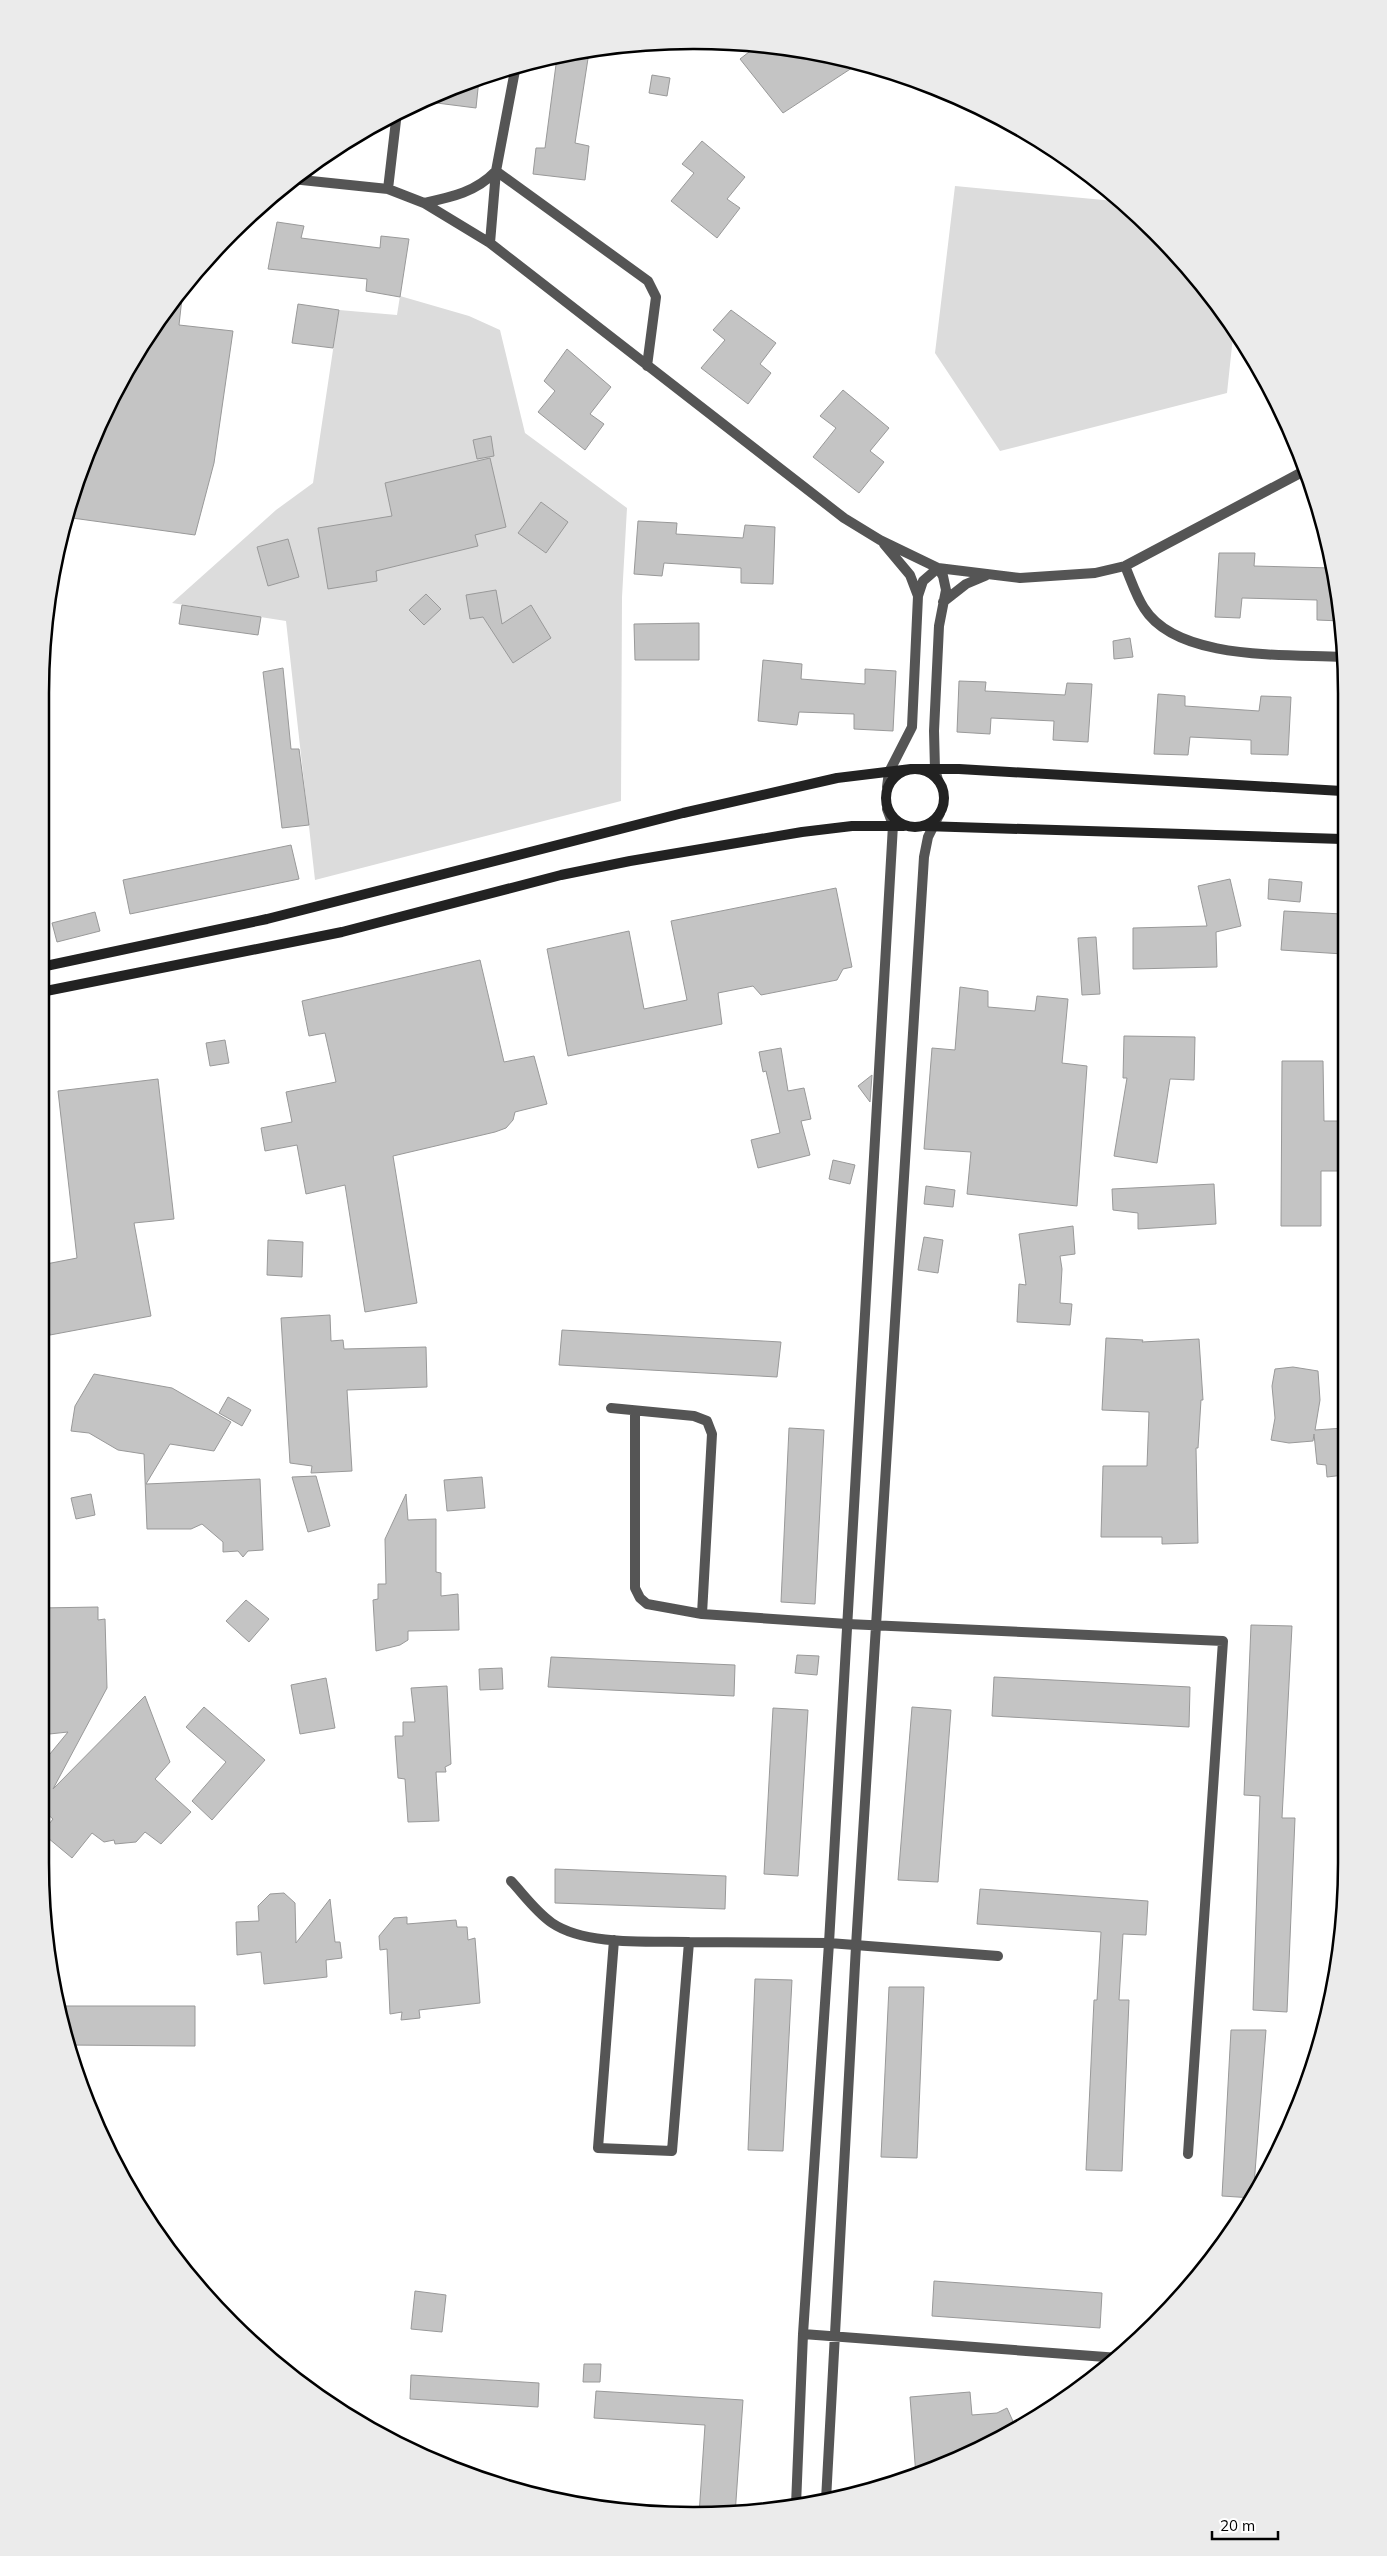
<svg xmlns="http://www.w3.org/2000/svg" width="1387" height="2556" viewBox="0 0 1387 2556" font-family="Mulish,sans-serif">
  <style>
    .green { fill: #dcdcdc }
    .building { fill: #c4c4c4; stroke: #999 }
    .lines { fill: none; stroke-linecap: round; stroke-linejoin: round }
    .street { stroke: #555; stroke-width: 10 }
    .secondary { stroke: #222; stroke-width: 10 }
    .rim { fill: none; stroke: #000; stroke-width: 2.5 }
  </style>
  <rect width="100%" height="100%" fill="#fff"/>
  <path class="green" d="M 955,186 L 1125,202 L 1234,327 L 1227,393 L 1000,451 L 935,353 Z
    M 400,296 L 469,316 L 500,330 L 525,433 L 627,508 L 622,597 L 621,801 L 315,880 L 286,621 L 172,603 L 276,510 L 313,483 L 339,310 L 397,315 Z"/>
  <path class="building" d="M 758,45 L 779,46 L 858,64 L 783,113 L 740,59 Z
    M 589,52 L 575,143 L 589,146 L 585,180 L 533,174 L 536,148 L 545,148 L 557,57 Z
    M 652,75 L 670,78 L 667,96 L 649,93 Z
    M 479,79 L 476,108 L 421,101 Z
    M 702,141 L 745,177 L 727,199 L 740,208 L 717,238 L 671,201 L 694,173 L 682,164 Z
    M 277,222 L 304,226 L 301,238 L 380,248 L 381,236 L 409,239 L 400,297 L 366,291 L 367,279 L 268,269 Z
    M 183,289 L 179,325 L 233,331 L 214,463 L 195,535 L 65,517 L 127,367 Z
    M 298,304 L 339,310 L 333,348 L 292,343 Z
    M 731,310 L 776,343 L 760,364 L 771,373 L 748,404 L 701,368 L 725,340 L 713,330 Z
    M 567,349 L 611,387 L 590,414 L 604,424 L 585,450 L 538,412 L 555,391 L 544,381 Z
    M 843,390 L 889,428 L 870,451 L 884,462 L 859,493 L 813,457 L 836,428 L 820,416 Z
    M 491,436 L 494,456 L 477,459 L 473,440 Z
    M 490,458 L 506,527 L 475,535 L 478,546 L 376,571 L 377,581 L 328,589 L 318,528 L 392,516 L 385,483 Z
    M 541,502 L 568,522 L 546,553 L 518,533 Z
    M 638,521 L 677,523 L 676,534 L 743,538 L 745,525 L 775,527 L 773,584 L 741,583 L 741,568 L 664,563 L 662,576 L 634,574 Z
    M 288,539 L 299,577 L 268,586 L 257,547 Z
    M 1219,553 L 1255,553 L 1254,566 L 1332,568 L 1341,608 L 1341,621 L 1317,620 L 1317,600 L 1242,598 L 1240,618 L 1215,617 Z
    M 496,590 L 502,624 L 531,605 L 551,638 L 513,663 L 483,617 L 470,619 L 466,595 Z
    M 426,594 L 441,609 L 424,625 L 409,610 Z
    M 182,605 L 261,617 L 258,635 L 179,624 Z
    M 699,623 L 699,660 L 635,660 L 634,624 Z
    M 1130,638 L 1133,657 L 1114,659 L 1113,641 Z
    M 763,660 L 802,664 L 801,679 L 865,684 L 865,669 L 896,671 L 893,731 L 854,729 L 854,714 L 799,712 L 797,725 L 758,721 Z
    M 283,668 L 291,749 L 299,749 L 309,825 L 282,828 L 263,672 Z
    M 959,681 L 986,682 L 985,691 L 1065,695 L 1067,683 L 1092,684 L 1088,742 L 1053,740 L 1054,721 L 991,718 L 990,734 L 957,732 Z
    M 1158,694 L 1185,696 L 1185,706 L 1259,711 L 1261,696 L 1291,697 L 1288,755 L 1251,754 L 1251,740 L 1190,737 L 1188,755 L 1154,754 Z
    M 291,845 L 299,879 L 130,914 L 123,880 Z
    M 1230,879 L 1241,926 L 1216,932 L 1217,967 L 1133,969 L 1133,928 L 1207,926 L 1198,886 Z
    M 1269,879 L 1302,882 L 1300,902 L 1268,899 Z
    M 836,888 L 852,967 L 843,969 L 837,980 L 761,995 L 753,986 L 718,993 L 722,1024 L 568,1056 L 547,949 L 629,931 L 644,1009 L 687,1000 L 671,921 Z
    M 1284,911 L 1342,914 L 1343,954 L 1281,950 Z
    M 95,912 L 100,931 L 57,942 L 52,923 Z
    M 1096,937 L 1100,994 L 1082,995 L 1078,938 Z
    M 480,960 L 504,1062 L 534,1056 L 547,1104 L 515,1112 L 513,1120 L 506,1128 L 495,1132 L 393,1156 L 417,1303 L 365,1312 L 345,1185 L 306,1194 L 297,1145 L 265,1151 L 261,1128 L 292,1122 L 286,1092 L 336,1082 L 325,1033 L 309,1036 L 302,1001 Z
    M 960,987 L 988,991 L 988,1007 L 1035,1011 L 1037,996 L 1068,999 L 1062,1063 L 1087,1066 L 1077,1206 L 967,1194 L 971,1152 L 924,1149 L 932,1048 L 955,1050 Z
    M 1124,1036 L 1195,1037 L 1194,1080 L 1170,1079 L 1157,1163 L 1114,1156 L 1127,1078 L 1123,1078 Z
    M 225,1040 L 229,1063 L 210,1066 L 206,1043 Z
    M 781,1048 L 788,1091 L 804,1088 L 811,1119 L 801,1121 L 810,1155 L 758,1168 L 751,1140 L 780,1133 L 766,1071 L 763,1072 L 759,1052 Z
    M 1282,1061 L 1323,1061 L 1324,1121 L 1343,1121 L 1343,1171 L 1321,1171 L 1321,1226 L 1281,1226 Z
    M 872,1075 L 870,1102 L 858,1086 Z
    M 158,1079 L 174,1219 L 134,1223 L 151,1316 L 50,1335 L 41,1288 L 41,1265 L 77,1258 L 58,1091 Z
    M 833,1160 L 855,1165 L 850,1184 L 829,1179 Z
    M 1214,1184 L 1216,1224 L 1138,1229 L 1138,1213 L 1113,1210 L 1112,1189 Z
    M 926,1186 L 955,1190 L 953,1207 L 924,1204 Z
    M 1073,1226 L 1075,1254 L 1060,1256 L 1062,1269 L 1060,1303 L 1072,1304 L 1070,1325 L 1017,1322 L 1019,1284 L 1026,1285 L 1019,1234 Z
    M 924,1237 L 943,1240 L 938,1273 L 918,1270 Z
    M 268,1240 L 303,1242 L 302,1277 L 267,1275 Z
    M 330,1315 L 331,1341 L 343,1340 L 344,1349 L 426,1347 L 427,1387 L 347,1390 L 352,1471 L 311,1473 L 312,1466 L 290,1463 L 281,1318 Z
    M 562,1330 L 781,1342 L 777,1377 L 559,1365 Z
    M 1106,1338 L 1143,1340 L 1142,1342 L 1199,1339 L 1203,1400 L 1201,1400 L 1198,1448 L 1196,1448 L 1198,1543 L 1162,1544 L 1162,1537 L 1101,1537 L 1103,1466 L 1147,1466 L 1149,1412 L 1102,1410 Z
    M 1293,1367 L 1318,1371 L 1320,1400 L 1315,1430 L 1344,1428 L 1344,1475 L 1327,1477 L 1326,1465 L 1317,1464 L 1314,1434 L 1313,1441 L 1289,1443 L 1271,1440 L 1275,1418 L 1272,1386 L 1275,1369 Z
    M 94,1374 L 172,1388 L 231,1422 L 214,1451 L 170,1444 L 146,1484 L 260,1479 L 263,1550 L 248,1551 L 243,1557 L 238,1551 L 223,1552 L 223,1542 L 202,1524 L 191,1529 L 147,1529 L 144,1454 L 118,1450 L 89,1433 L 71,1431 L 75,1406 Z
    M 228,1397 L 251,1410 L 242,1426 L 219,1413 Z
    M 789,1428 L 824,1430 L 815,1604 L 781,1602 Z
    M 316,1476 L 330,1526 L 308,1532 L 292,1477 Z
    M 482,1477 L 485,1508 L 447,1511 L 444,1480 Z
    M 91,1494 L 95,1515 L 76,1519 L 71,1498 Z
    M 406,1494 L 408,1520 L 436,1519 L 436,1572 L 441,1573 L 441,1596 L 458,1594 L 459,1630 L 408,1631 L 408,1640 L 400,1645 L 376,1651 L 373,1600 L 378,1599 L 378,1584 L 386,1584 L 385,1539 Z
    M 246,1600 L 269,1619 L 249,1642 L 226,1621 Z
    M 98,1607 L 98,1620 L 105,1619 L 107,1688 L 53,1789 L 145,1696 L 170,1762 L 155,1779 L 191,1812 L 161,1844 L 145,1832 L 136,1842 L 115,1844 L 114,1840 L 104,1842 L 92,1833 L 72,1858 L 42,1833 L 53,1819 L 40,1808 L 40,1796 L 47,1788 L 40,1782 L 40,1766 L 68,1732 L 40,1735 L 40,1608 Z
    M 1251,1625 L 1292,1626 L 1282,1818 L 1295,1818 L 1287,2012 L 1253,2010 L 1260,1796 L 1244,1795 Z
    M 797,1655 L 819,1656 L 817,1675 L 795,1673 Z
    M 551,1657 L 735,1665 L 734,1696 L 548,1687 Z
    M 502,1668 L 503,1689 L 480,1690 L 479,1669 Z
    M 994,1677 L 1190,1687 L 1189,1727 L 992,1716 Z
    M 326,1678 L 335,1728 L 300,1734 L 291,1685 Z
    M 447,1686 L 451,1764 L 445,1767 L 446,1772 L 436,1772 L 439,1821 L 408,1822 L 405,1779 L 398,1778 L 395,1736 L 403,1736 L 403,1722 L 415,1722 L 411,1688 Z
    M 204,1707 L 265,1760 L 212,1820 L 192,1801 L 226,1762 L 186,1727 Z
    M 912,1707 L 951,1710 L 938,1882 L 898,1880 Z
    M 773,1708 L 808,1710 L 798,1876 L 764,1874 Z
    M 555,1869 L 726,1876 L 725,1909 L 555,1903 Z
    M 980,1889 L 1148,1901 L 1146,1935 L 1123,1934 L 1119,2000 L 1129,2000 L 1122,2171 L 1086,2170 L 1094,2000 L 1097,2000 L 1101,1932 L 977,1924 Z
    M 284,1893 L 295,1903 L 296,1943 L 330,1899 L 335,1942 L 340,1942 L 342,1958 L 326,1960 L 327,1977 L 264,1984 L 261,1952 L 237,1955 L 236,1922 L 259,1921 L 258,1906 L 270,1894 Z
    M 407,1917 L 407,1924 L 456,1920 L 457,1927 L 467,1927 L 468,1940 L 475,1938 L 480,2003 L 419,2010 L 420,2018 L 401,2020 L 402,2012 L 390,2014 L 387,1949 L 380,1950 L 379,1936 L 394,1918 Z
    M 755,1979 L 792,1980 L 783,2151 L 748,2150 Z
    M 889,1987 L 924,1987 L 917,2158 L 881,2157 Z
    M 57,2006 L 195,2006 L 195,2046 L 67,2045 Z
    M 1231,2030 L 1266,2030 L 1253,2198 L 1222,2196 Z
    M 934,2281 L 1102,2293 L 1100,2328 L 932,2316 Z
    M 415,2291 L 446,2295 L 442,2332 L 411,2329 Z
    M 584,2364 L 601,2364 L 600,2382 L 583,2382 Z
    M 411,2375 L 539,2383 L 538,2407 L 410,2399 Z
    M 596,2391 L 743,2400 L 735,2515 L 699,2515 L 705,2425 L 594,2418 Z
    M 970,2392 L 972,2415 L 997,2413 L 1007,2408 L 1016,2428 L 944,2466 L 916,2476 L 910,2397 Z"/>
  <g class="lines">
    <path class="street" d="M 292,179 L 388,189 L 424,203 L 490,243 L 844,518 L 880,540 L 938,568 L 1020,578 L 1095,573 L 1125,566 L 1306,470
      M 388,189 L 397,112
      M 424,203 C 452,197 476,192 496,171 L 516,65
      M 490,243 L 496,171 L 648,281 L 656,297 L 647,366
      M 884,544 L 910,575 L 918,596
      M 1125,566 C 1131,580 1136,596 1144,608 C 1177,661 1286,654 1342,657
      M 943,602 L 966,584 L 985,576
      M 887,787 L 889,772 L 912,727 L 918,596 L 923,581 L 938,568 L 943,576 L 946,590 L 939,626 L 934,731 L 935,769 L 938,780
      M 611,1408 L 694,1416 L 707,1421 L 712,1434 L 702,1614
      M 635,1411 L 635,1588 L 640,1598 L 647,1604 L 702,1614 L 847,1624 L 1223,1641 L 1188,2154
      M 511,1881 C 524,1895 536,1912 552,1923 C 586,1946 649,1941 689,1942
      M 614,1940 L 598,2148 L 672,2151 L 689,1942 L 829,1943 L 998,1956
      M 803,2334 L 1119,2358
      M 826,2500 L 856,1946 L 924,857 L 928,837 L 940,813
      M 796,2505 L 803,2334 L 829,1943 L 893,825 L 887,809"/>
    <path class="secondary" d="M886 798a29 29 0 1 1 58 0a29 29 0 1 1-58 0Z
      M 924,826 L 1342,839
      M 41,967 L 267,919 L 683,813 L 837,778 L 911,769 L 959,769 L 1342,791
      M 41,992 L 342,932 L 561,875 L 630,861 L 802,832 L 852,826 L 904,826"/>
  </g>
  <path d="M0 0H1387V2556H0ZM693 49H694A644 644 0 0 1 1338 693V1863A644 644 0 0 1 694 2507H693A644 644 0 0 1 49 1863V693A644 644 0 0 1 693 49Z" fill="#ebebeb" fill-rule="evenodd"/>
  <path class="rim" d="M693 49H694A644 644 0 0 1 1338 693V1863A644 644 0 0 1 694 2507H693A644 644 0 0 1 49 1863V693A644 644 0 0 1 693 49Z"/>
  <path d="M1212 2531v8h66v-8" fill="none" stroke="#000000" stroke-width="2.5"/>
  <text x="1220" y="2531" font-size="15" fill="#000000" stroke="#ffffff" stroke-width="4" paint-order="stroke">20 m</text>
</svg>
